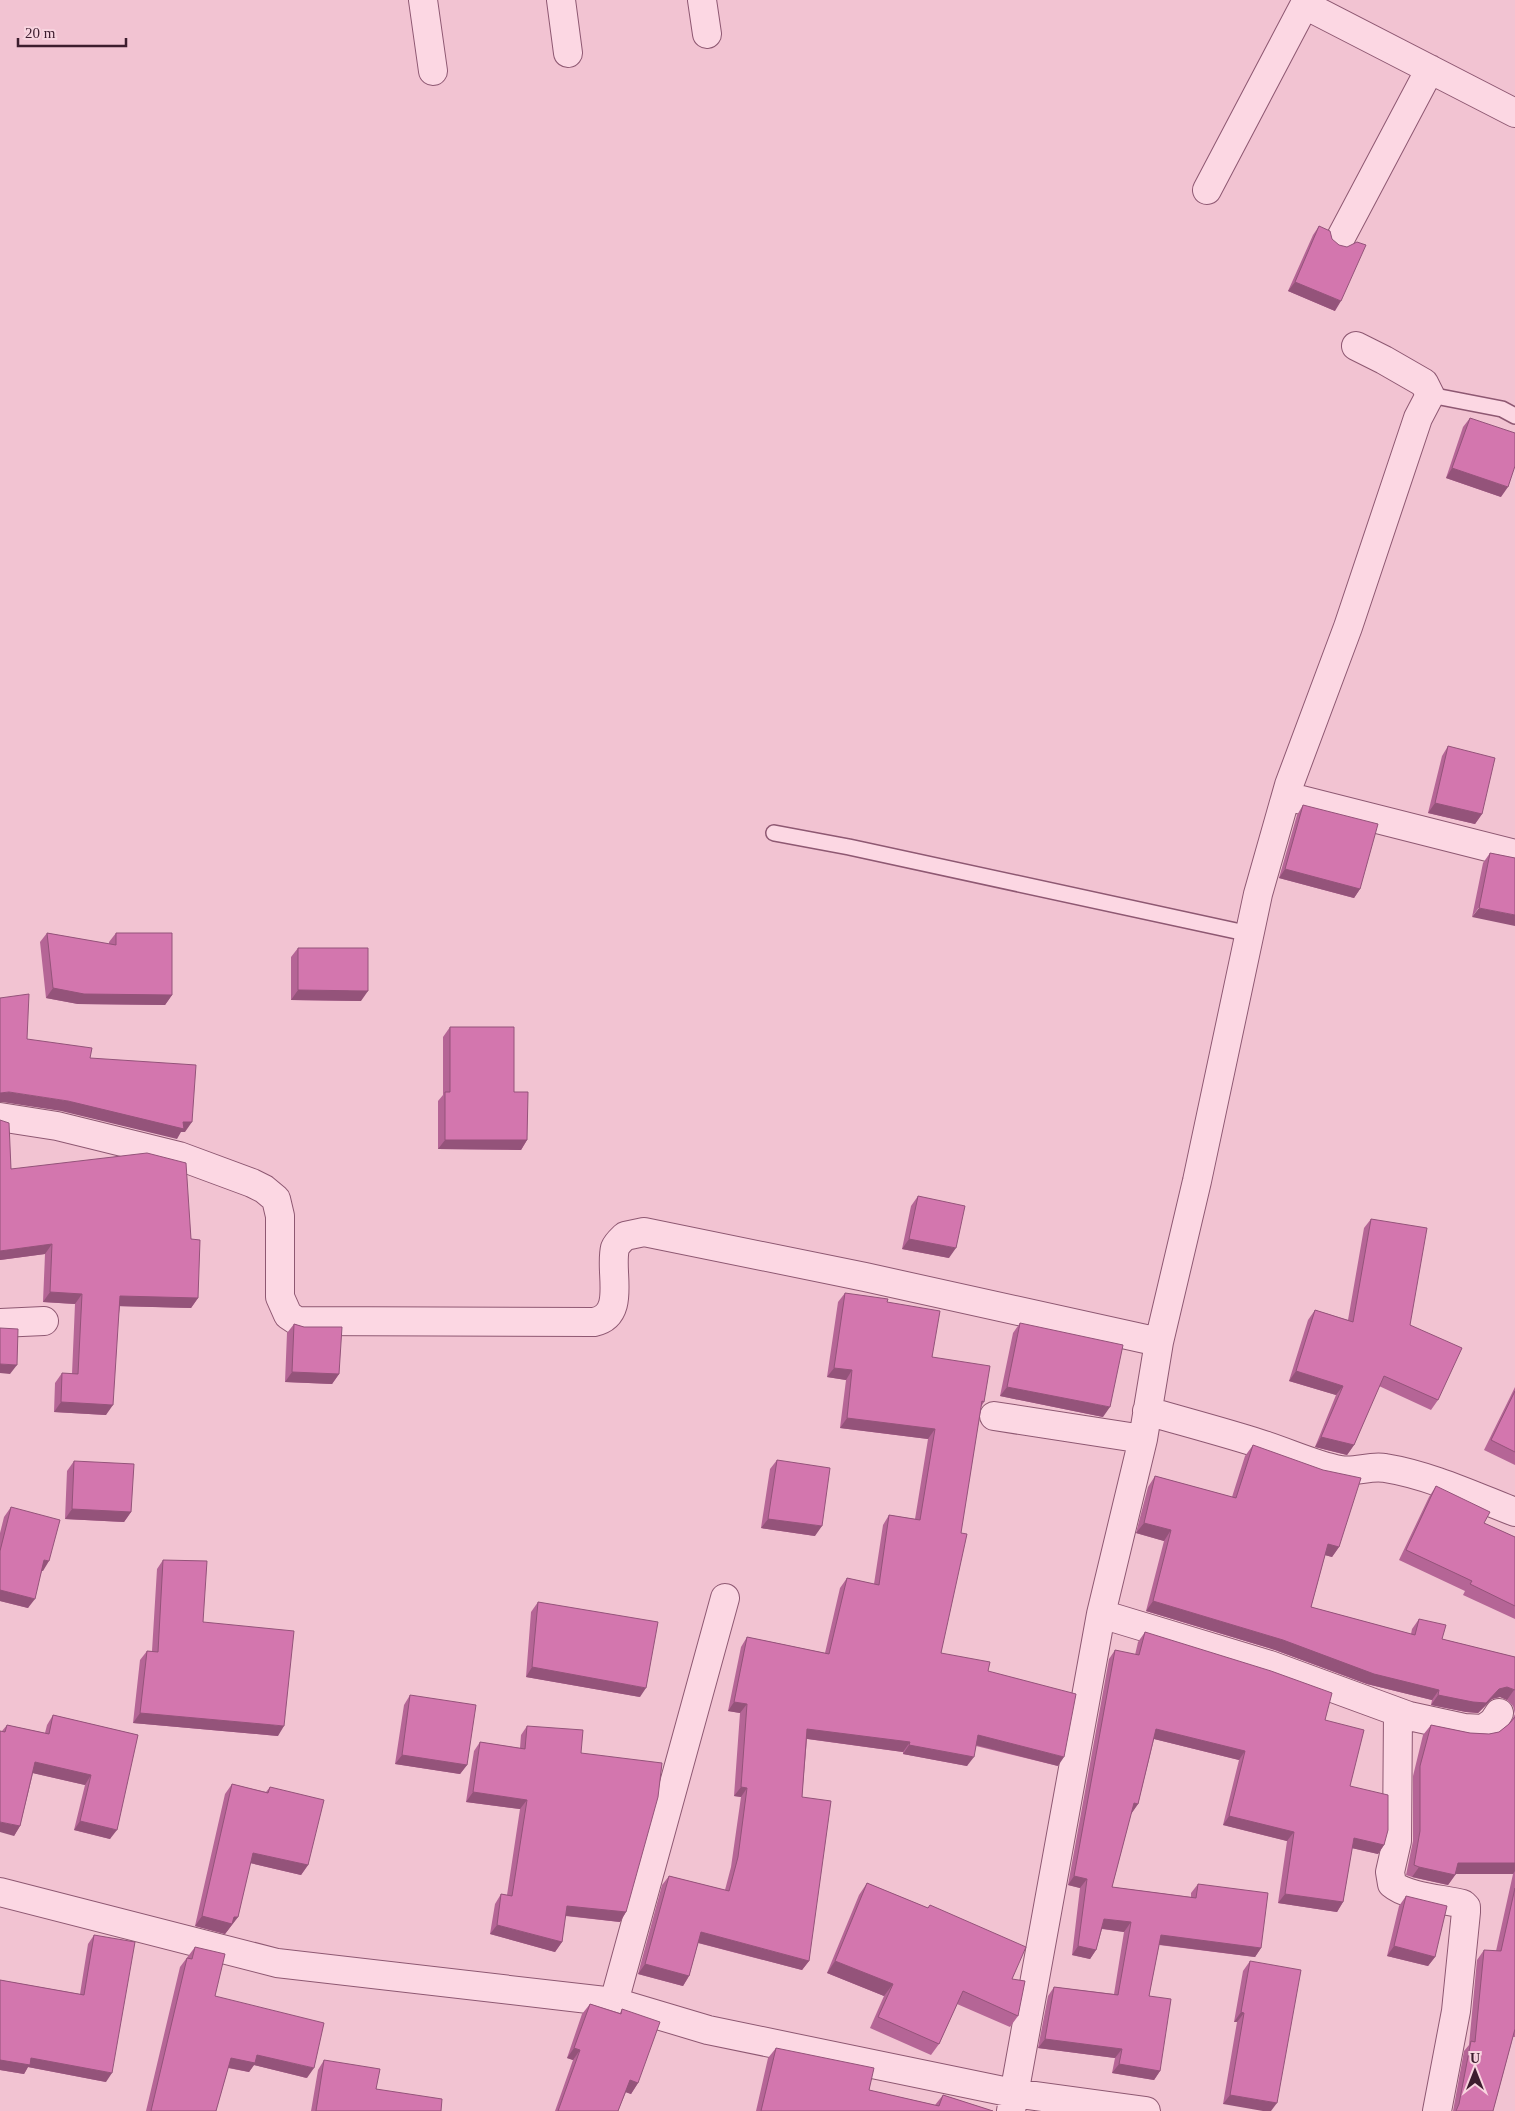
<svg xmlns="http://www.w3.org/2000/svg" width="1515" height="2111" viewBox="0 0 1515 2111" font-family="'Times New Roman',serif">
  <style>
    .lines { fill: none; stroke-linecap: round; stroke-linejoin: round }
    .lane-casing { stroke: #8e5872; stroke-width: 18 }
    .street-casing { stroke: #8e5872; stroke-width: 30 }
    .lane { stroke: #fcd7e3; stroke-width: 15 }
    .street { stroke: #fcd7e3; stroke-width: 28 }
    .wall { fill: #b56596 }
    .shaded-wall { fill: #94537a }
    .building { fill: #d376ae; stroke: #94537a }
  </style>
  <rect width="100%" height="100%" fill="#f2c3d2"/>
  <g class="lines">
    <g class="lane-casing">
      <path id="lane" d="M 1430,395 L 1502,409 L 1515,416
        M 774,833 L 849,847 L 1250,934"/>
    </g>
    <g class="street-casing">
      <path id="street" d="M 423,0 L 433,71
        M 561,0 L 568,53
        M 702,0 L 707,34
        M 1305,5 L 1515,113
        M 1207,190 L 1307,0
        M 1339,241 L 1430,69
        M 1286,796 L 1515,854
        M 0,1117 L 57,1126 L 179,1156 L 252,1183 L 264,1189 L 276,1199 L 280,1216 L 280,1297 L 288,1315 L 297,1321 L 594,1322 C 627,1315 609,1272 615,1248 C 617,1243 622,1239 625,1236 L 644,1232 L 865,1277 L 1159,1342
        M 0,1323 L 44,1321
        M 1147,1411 C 1185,1422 1223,1432 1261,1444 C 1287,1452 1314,1465 1340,1470 C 1356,1473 1370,1465 1385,1468 C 1429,1475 1474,1496 1515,1512
        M 994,1416 L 1143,1439
        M 1101,1614 L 1270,1665 L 1409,1716 L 1464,1728 L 1483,1729 L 1493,1722 L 1499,1713
        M 1398,1712 L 1397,1841 L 1390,1872 L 1392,1884 C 1407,1897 1443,1899 1463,1904 L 1466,1907 L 1466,1912 L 1456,2011 L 1437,2111
        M 0,1892 L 277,1963 L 614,2002 L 708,2030 L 1013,2093 L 1146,2111
        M 614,2002 L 725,1598
        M 1011,2111 L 1101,1614 L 1143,1439 L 1159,1342 L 1197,1181 L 1258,894 L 1289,785 L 1348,627 L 1418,418 L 1430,395 L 1424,383 L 1384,360 L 1356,346"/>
    </g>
    <use href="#lane" class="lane"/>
    <use href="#street" class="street"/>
  </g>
  <path class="wall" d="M 1319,226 L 1332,239 L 1335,311 L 1288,291 L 1313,235 Z
    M 1470,418 L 1501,497 L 1446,478 L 1463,427 Z
    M 1448,746 L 1482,814 L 1475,824 L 1428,813 L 1442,756 Z
    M 1303,805 L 1360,889 L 1354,898 L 1279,878 L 1297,815 Z
    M 1490,853 L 1515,858 L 1472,917 L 1483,863 Z
    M 47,933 L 109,944 L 109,942 L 116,933 L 172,995 L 165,1005 L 78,1004 L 46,998 L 40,942 Z
    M 298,948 L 361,1001 L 291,1000 L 291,957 Z
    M 450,1027 L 527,1140 L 521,1150 L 438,1149 L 438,1101 L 443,1095 L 443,1037 Z
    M 0,1120 L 11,1169 L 191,1239 L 198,1298 L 191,1308 L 120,1306 L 106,1415 L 54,1412 L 55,1383 L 62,1373 L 72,1374 L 75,1304 L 43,1302 L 45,1254 L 0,1260 Z
    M 918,1196 L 949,1258 L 902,1249 L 911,1206 Z
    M 1371,1219 L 1438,1400 L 1431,1410 L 1379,1386 L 1354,1445 L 1347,1455 L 1315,1447 L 1336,1395 L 1289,1381 L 1308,1320 L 1315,1310 L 1348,1320 L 1364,1228 Z
    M 845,1293 L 887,1302 L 932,1357 L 984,1402 L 981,1407 L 941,1653 L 988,1671 L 1058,1766 L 976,1746 L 967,1766 L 903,1754 L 903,1752 L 807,1739 L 802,1797 L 809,1961 L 802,1970 L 698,1943 L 689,1976 L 683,1986 L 638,1974 L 662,1885 L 669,1876 L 725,1890 L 731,1867 L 741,1797 L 734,1796 L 740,1713 L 728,1711 L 741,1647 L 747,1637 L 825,1653 L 840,1588 L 847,1578 L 874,1584 L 883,1525 L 889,1515 L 915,1519 L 928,1439 L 840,1428 L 846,1380 L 827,1377 L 838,1302 Z
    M 1020,1323 L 1103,1417 L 1000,1396 L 1013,1333 Z
    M 294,1324 L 304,1327 L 339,1374 L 332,1384 L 285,1382 L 287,1333 Z
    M 1515,1387 L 1515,1465 L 1484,1450 Z
    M 1253,1445 L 1339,1547 L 1332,1557 L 1325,1555 L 1311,1607 L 1411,1634 L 1412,1629 L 1419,1619 L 1442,1639 L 1515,1657 L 1515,2037 L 1513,2037 L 1493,2111 L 1453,2111 L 1464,2051 L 1469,2045 L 1477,1960 L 1484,1950 L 1496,1951 L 1513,1874 L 1456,1874 L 1448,1885 L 1412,1877 L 1406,1875 L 1413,1841 L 1413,1776 L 1423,1735 L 1431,1725 L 1470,1733 L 1489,1734 L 1499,1732 L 1509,1724 L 1512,1720 L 1515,1714 L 1513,1706 L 1507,1700 L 1500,1697 L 1492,1699 L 1478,1713 L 1466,1712 L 1431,1705 L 1432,1700 L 1367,1684 L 1275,1650 L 1146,1611 L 1164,1541 L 1136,1533 L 1148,1487 L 1155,1476 L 1232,1497 L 1245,1456 Z
    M 777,1460 L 815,1536 L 761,1528 L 770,1469 Z
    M 74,1461 L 131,1512 L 124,1522 L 65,1519 L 67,1471 Z
    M 1436,1486 L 1484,1523 L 1515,1537 L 1515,1619 L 1463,1595 L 1465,1591 L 1399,1560 L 1429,1497 Z
    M 11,1507 L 43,1571 L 42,1571 L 28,1608 L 0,1601 L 0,1533 L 4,1517 Z
    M 163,1560 L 203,1622 L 278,1736 L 133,1723 L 140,1660 L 147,1651 L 152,1651 L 157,1569 Z
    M 538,1602 L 640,1697 L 526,1677 L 531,1612 Z
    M 1145,1632 L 1325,1720 L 1350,1786 L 1384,1845 L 1378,1854 L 1352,1848 L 1343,1902 L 1337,1912 L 1278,1903 L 1287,1841 L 1223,1825 L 1239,1760 L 1154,1739 L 1138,1804 L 1131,1814 L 1112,1887 L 1191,1897 L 1191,1893 L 1198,1884 L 1261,1948 L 1255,1957 L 1159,1945 L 1149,1996 L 1160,2071 L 1154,2080 L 1112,2073 L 1115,2058 L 1038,2048 L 1048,1996 L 1054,1987 L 1114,1994 L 1124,1932 L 1102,1929 L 1096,1950 L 1090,1959 L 1072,1955 L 1080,1888 L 1068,1885 L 1109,1659 L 1115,1650 L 1135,1655 L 1138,1642 Z
    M 410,1695 L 467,1765 L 460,1774 L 395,1764 L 404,1705 Z
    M 53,1715 L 138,1735 L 110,1839 L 74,1830 L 85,1785 L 33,1773 L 20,1826 L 14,1836 L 2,1731 L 7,1725 L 45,1733 L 47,1725 Z
    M 527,1726 L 581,1753 L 626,1912 L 620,1922 L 565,1916 L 562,1942 L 555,1952 L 490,1934 L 495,1904 L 501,1894 L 507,1895 L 520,1809 L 466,1802 L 474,1751 L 480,1742 L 520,1748 L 521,1735 Z
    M 232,1784 L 266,1792 L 270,1787 L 308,1865 L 301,1875 L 250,1863 L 238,1917 L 225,1934 L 195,1926 L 225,1794 Z
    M 867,1883 L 928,1908 L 930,1905 L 1012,1979 L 1018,2016 L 1010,2027 L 957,2004 L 939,2044 L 931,2055 L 870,2028 L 884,1996 L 827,1973 L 859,1895 Z
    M 1406,1896 L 1435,1957 L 1428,1966 L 1387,1956 L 1399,1906 Z
    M 94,1935 L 106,2082 L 28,2067 L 24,2074 L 0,2070 L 0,1980 L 80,1994 L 88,1944 Z
    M 195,1947 L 215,1996 L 307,2078 L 254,2065 L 249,2072 L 228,2068 L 216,2111 L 146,2111 L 180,1967 Z
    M 1250,1961 L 1277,2103 L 1223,2104 L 1237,2022 L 1234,2022 L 1243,1971 Z
    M 590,2004 L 620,2013 L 622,2009 L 638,2083 L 631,2094 L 626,2092 L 618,2111 L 555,2111 L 573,2060 L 567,2058 L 582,2014 Z
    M 776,2048 L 869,2090 L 935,2105 L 943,2095 L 993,2111 L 756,2111 L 768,2058 Z
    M 324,2060 L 376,2089 L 441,2111 L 311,2111 L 318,2070 Z"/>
  <path class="shaded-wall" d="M 1295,282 L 1341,301 L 1335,311 L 1288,291 Z
    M 1452,468 L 1508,487 L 1501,497 L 1446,478 Z
    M 1435,803 L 1482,814 L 1475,824 L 1428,813 Z
    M 1285,869 L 1360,889 L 1354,898 L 1279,878 Z
    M 1479,908 L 1515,915 L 1515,926 L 1472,917 Z
    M 53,988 L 172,995 L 165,1005 L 78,1004 L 46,998 Z
    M 298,990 L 368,991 L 361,1001 L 291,1000 Z
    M 9,1092 L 68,1101 L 183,1122 L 192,1122 L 185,1132 L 181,1132 L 177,1139 L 61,1111 L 2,1102 L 0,1102 L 0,1093 Z
    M 445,1140 L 527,1140 L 521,1150 L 438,1149 Z
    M 909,1239 L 956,1248 L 949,1258 L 902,1249 Z
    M 52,1244 L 45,1254 L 0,1260 L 0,1251 Z
    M 50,1292 L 82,1294 L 75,1304 L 43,1302 Z
    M 120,1296 L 198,1298 L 191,1308 L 113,1306 Z
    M 0,1364 L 17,1365 L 10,1374 L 0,1373 Z
    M 834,1368 L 852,1370 L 846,1380 L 827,1377 Z
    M 1296,1371 L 1343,1386 L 1336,1395 L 1289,1381 Z
    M 292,1372 L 339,1374 L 332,1384 L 285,1382 Z
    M 1007,1387 L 1110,1407 L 1103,1417 L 1000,1396 Z
    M 61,1402 L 113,1405 L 106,1415 L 54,1412 Z
    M 847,1418 L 935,1429 L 928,1439 L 840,1428 Z
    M 1321,1437 L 1354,1445 L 1347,1455 L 1315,1447 Z
    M 72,1509 L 131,1512 L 124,1522 L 65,1519 Z
    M 768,1519 L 822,1526 L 815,1536 L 761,1528 Z
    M 1144,1523 L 1171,1530 L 1164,1541 L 1136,1533 Z
    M 1328,1544 L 1339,1547 L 1332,1557 L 1321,1554 Z
    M 44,1560 L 49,1561 L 43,1571 L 38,1570 Z
    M 0,1590 L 35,1599 L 28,1608 L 0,1601 Z
    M 1153,1601 L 1283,1640 L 1439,1690 L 1432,1700 L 1367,1684 L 1275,1650 L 1146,1611 Z
    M 532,1667 L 646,1688 L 640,1697 L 526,1677 Z
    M 1507,1687 L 1514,1690 L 1507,1700 L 1500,1697 L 1492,1699 L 1478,1713 L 1466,1712 L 1431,1705 L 1438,1695 L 1499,1689 Z
    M 734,1702 L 747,1704 L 740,1713 L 728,1711 Z
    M 140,1713 L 284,1726 L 278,1736 L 133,1723 Z
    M 807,1729 L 910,1742 L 903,1752 L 801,1738 Z
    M 1156,1729 L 1245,1751 L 1239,1760 L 1150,1738 Z
    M 978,1735 L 1064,1757 L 1058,1766 L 972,1744 Z
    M 909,1745 L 974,1757 L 967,1766 L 903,1754 Z
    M 402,1755 L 467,1765 L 460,1774 L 395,1764 Z
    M 35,1762 L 91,1775 L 85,1785 L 28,1772 Z
    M 741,1787 L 747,1788 L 741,1797 L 734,1796 Z
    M 473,1792 L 527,1800 L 520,1809 L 466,1802 Z
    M 1134,1803 L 1138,1804 L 1131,1814 Z
    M 1229,1816 L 1294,1832 L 1287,1841 L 1223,1825 Z
    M 80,1821 L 117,1830 L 110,1839 L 74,1830 Z
    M 0,1822 L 20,1826 L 14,1836 L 0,1832 Z
    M 1354,1838 L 1384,1845 L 1378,1854 L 1347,1847 Z
    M 253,1853 L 308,1865 L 301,1875 L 246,1862 Z
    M 1458,1863 L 1515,1863 L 1515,1871 L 1513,1874 L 1451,1874 Z
    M 1419,1867 L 1455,1875 L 1448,1885 L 1412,1877 Z
    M 1074,1876 L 1087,1879 L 1080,1888 L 1068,1885 Z
    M 1285,1894 L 1343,1902 L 1337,1912 L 1278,1903 Z
    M 567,1906 L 626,1912 L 620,1922 L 560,1915 Z
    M 202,1916 L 234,1917 L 238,1917 L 225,1934 L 195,1926 Z
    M 1104,1919 L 1131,1922 L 1124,1932 L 1098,1928 Z
    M 497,1925 L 562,1942 L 555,1952 L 490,1934 Z
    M 701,1932 L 809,1961 L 802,1970 L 695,1942 Z
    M 1161,1935 L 1261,1948 L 1255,1957 L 1154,1944 Z
    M 1078,1946 L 1096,1950 L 1090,1959 L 1072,1955 Z
    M 1394,1946 L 1435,1957 L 1428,1966 L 1387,1956 Z
    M 835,1961 L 893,1984 L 884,1996 L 827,1973 Z
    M 645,1964 L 689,1976 L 683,1986 L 638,1974 Z
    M 1241,2012 L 1244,2013 L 1237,2022 L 1234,2022 Z
    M 1045,2039 L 1122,2049 L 1115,2058 L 1038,2048 Z
    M 574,2048 L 580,2050 L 573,2060 L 567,2058 Z
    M 257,2055 L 314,2068 L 307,2078 L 254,2065 L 249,2072 L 225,2067 L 231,2058 Z
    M 31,2058 L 112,2073 L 106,2082 L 28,2067 L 24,2074 L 0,2070 L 0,2060 Z
    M 1119,2064 L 1160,2071 L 1154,2080 L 1112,2073 Z
    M 630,2080 L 638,2083 L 631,2094 L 622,2091 Z
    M 1230,2095 L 1277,2103 L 1271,2111 L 1263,2111 L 1223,2104 Z"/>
  <path class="building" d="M 1319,226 L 1330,231 L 1332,239 L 1339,245 L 1347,247 L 1357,242 L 1366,245 L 1341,301 L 1295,282 Z
    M 1470,418 L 1515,433 L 1515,466 L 1508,487 L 1452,468 Z
    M 1448,746 L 1495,758 L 1482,814 L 1435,803 Z
    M 1303,805 L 1378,824 L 1360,889 L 1285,869 Z
    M 1490,853 L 1515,858 L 1515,915 L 1479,908 Z
    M 47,933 L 116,945 L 116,933 L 172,933 L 172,995 L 84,994 L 53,988 Z
    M 298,948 L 368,948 L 368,991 L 298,990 Z
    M 29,994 L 27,1039 L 92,1048 L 90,1058 L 196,1065 L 192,1122 L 183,1122 L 184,1129 L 68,1101 L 9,1092 L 0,1093 L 0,998 Z
    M 450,1027 L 514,1027 L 514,1092 L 528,1092 L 527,1140 L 445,1140 L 445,1092 L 450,1092 Z
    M 0,1120 L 9,1123 L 11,1169 L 147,1153 L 186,1163 L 191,1239 L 200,1240 L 198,1298 L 120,1296 L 113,1405 L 61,1402 L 62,1373 L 78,1374 L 82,1294 L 50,1292 L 52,1244 L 0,1251 Z
    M 918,1196 L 965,1206 L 956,1248 L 909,1239 Z
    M 1371,1219 L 1427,1228 L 1410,1325 L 1462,1348 L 1438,1400 L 1384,1376 L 1354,1445 L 1321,1437 L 1343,1386 L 1296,1371 L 1315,1310 L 1353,1322 Z
    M 845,1293 L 888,1299 L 887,1302 L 940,1311 L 932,1357 L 990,1366 L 984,1402 L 982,1401 L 961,1533 L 967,1534 L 941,1653 L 990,1662 L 988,1671 L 1076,1694 L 1064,1757 L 978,1735 L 974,1757 L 909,1745 L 910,1742 L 807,1729 L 802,1797 L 831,1801 L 809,1961 L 701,1932 L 689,1976 L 645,1964 L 669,1876 L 729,1891 L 738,1857 L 747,1788 L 741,1787 L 747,1704 L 734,1702 L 747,1637 L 829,1654 L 847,1578 L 879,1585 L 889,1515 L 920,1520 L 935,1429 L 847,1418 L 852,1370 L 834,1368 Z
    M 1020,1323 L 1123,1345 L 1110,1407 L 1007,1387 Z
    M 294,1324 L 304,1327 L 342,1327 L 339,1374 L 292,1372 Z
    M 0,1328 L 18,1329 L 17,1365 L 0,1364 Z
    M 1515,1391 L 1515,1452 L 1491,1440 Z
    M 1253,1445 L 1323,1470 L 1361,1478 L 1339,1547 L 1328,1544 L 1311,1607 L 1415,1635 L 1419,1619 L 1446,1625 L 1442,1639 L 1515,1657 L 1515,1690 L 1507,1687 L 1499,1689 L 1486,1703 L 1473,1702 L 1438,1695 L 1439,1690 L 1374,1674 L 1283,1640 L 1153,1601 L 1171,1530 L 1144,1523 L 1155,1476 L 1236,1498 Z
    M 777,1460 L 830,1468 L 822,1526 L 768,1519 Z
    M 74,1461 L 134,1464 L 131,1512 L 72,1509 Z
    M 1436,1486 L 1490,1512 L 1484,1523 L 1515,1537 L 1515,1606 L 1470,1584 L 1472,1581 L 1406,1550 Z
    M 11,1507 L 60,1520 L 49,1561 L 44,1560 L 35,1599 L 0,1590 L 0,1551 Z
    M 163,1560 L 207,1561 L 203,1622 L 294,1631 L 284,1726 L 140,1713 L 147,1651 L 158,1652 Z
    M 538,1602 L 658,1622 L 646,1688 L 532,1667 Z
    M 1145,1632 L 1271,1671 L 1332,1693 L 1325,1720 L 1364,1730 L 1350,1786 L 1388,1795 L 1388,1830 L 1384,1845 L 1354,1838 L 1343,1902 L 1285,1894 L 1294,1832 L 1229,1816 L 1245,1751 L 1156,1729 L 1138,1804 L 1134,1803 L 1112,1887 L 1196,1898 L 1198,1884 L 1268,1893 L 1261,1948 L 1161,1935 L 1149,1996 L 1171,1999 L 1160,2071 L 1119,2064 L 1122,2049 L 1045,2039 L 1054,1987 L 1118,1995 L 1131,1922 L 1104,1919 L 1096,1950 L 1078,1946 L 1087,1879 L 1074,1876 L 1115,1650 L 1139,1655 Z
    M 410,1695 L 476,1705 L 467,1765 L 402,1755 Z
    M 53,1715 L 138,1735 L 117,1830 L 80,1821 L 91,1775 L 35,1762 L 20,1826 L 0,1822 L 0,1731 L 5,1732 L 7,1725 L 49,1734 Z
    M 1515,1717 L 1515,1863 L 1458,1863 L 1455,1875 L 1419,1867 L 1414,1865 L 1420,1831 L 1420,1766 L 1431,1725 L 1470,1733 L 1489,1734 L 1499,1732 L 1509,1724 Z
    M 527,1726 L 583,1730 L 581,1753 L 662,1763 L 658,1797 L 626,1912 L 567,1906 L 562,1942 L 497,1925 L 501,1894 L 512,1896 L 527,1800 L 473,1792 L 480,1742 L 525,1749 Z
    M 232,1784 L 268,1793 L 270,1787 L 324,1800 L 308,1865 L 253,1853 L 238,1917 L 234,1917 L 232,1924 L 202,1916 Z
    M 867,1883 L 928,1908 L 930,1905 L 1026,1947 L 1012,1979 L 1025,1981 L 1018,2016 L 963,1991 L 939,2044 L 878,2017 L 893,1984 L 835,1961 Z
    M 1515,1888 L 1515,2029 L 1493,2111 L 1456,2111 L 1459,2104 L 1471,2041 L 1475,2042 L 1484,1950 L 1501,1951 Z
    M 1406,1896 L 1447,1906 L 1435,1957 L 1394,1946 Z
    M 94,1935 L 135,1942 L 112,2073 L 31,2058 L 30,2065 L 0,2060 L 0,1980 L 84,1995 Z
    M 195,1947 L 225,1954 L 215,1996 L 324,2023 L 314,2068 L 257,2055 L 255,2063 L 231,2058 L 216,2111 L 151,2111 L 187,1958 L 192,1959 Z
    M 1250,1961 L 1301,1970 L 1277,2103 L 1230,2095 L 1244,2013 L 1241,2012 Z
    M 590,2004 L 621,2014 L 622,2009 L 660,2022 L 638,2083 L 630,2080 L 618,2111 L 558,2111 L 580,2050 L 574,2048 Z
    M 776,2048 L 874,2068 L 869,2090 L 939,2106 L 943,2095 L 993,2111 L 761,2111 Z
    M 324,2060 L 380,2069 L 376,2089 L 442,2099 L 441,2111 L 316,2111 Z"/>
  <g transform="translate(1475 2071)" stroke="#f8d4df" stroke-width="4" paint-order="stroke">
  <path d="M0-4L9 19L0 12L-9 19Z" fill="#3d1d2e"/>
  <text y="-8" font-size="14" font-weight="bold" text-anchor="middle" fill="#3d1d2e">U</text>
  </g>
  <path d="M18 38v8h108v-8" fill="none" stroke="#3d1d2e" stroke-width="2.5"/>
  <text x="25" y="38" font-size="15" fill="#3d1d2e" stroke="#f8d4df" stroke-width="4" paint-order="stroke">20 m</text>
</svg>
